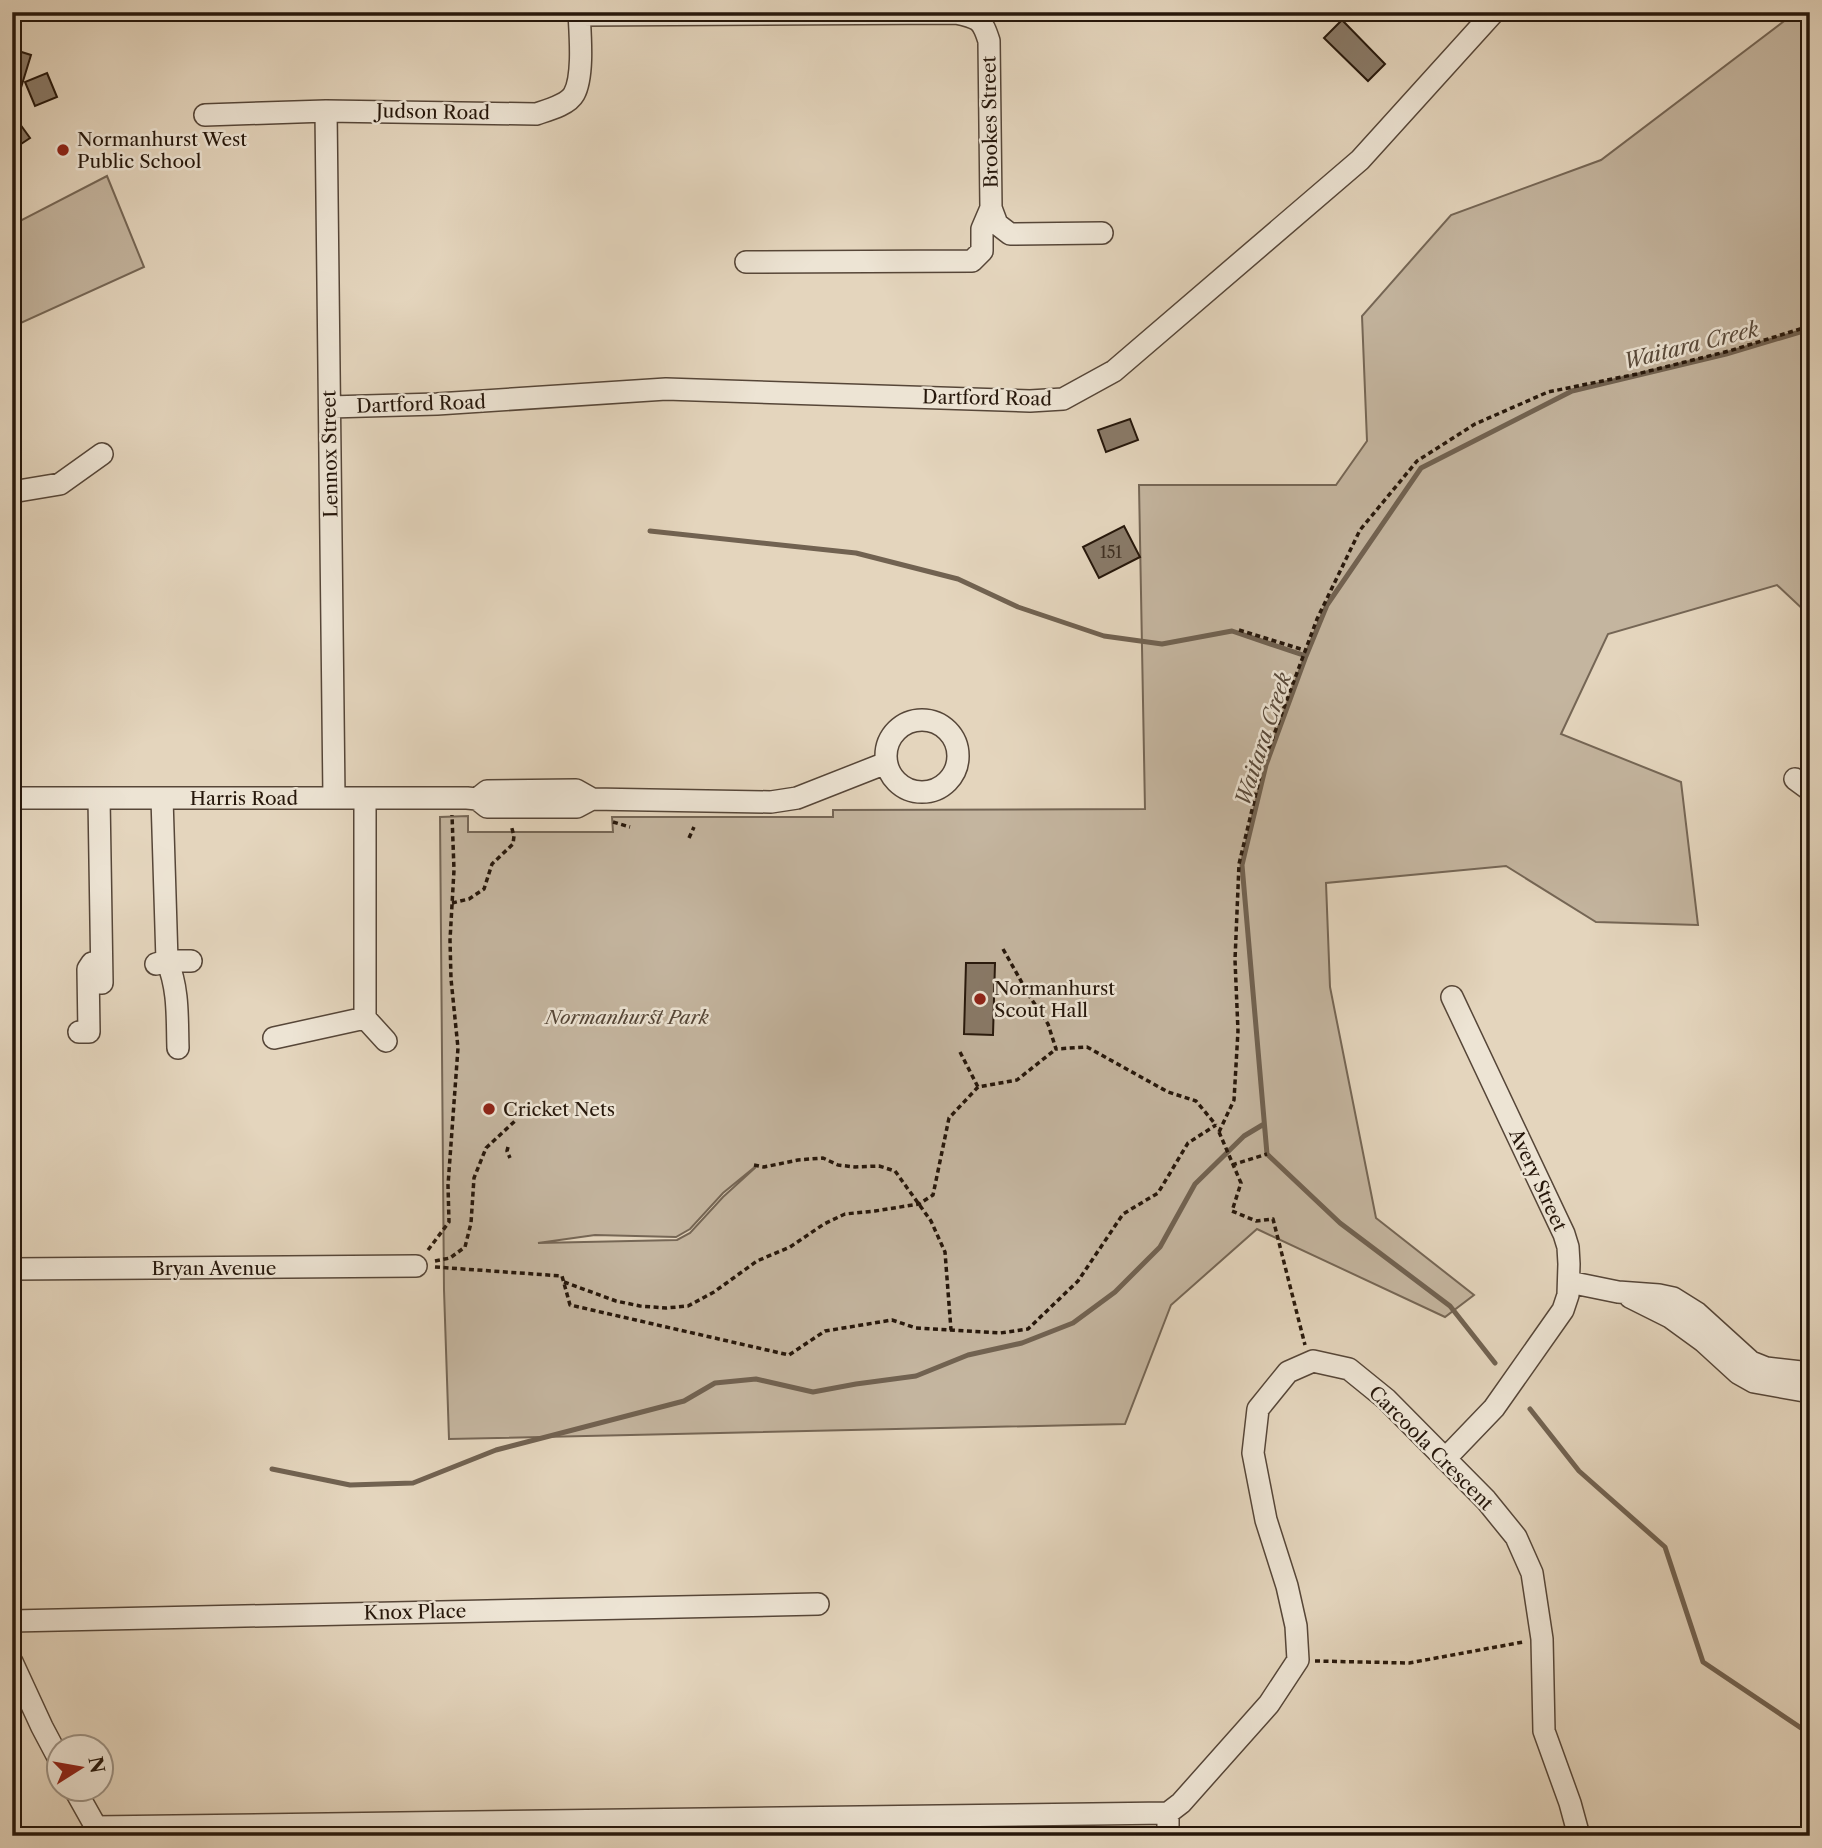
<svg xmlns="http://www.w3.org/2000/svg" width="1822" height="1848" viewBox="0 0 1822 1848" font-family="'Libre Caslon Text',serif">
  <style>
    .green { fill: #c4b59f; stroke: #756655; stroke-width: 2; fill-rule: evenodd }
    .lines { fill: none; stroke-linecap: round; stroke-linejoin: round }
    .stream { stroke: #716251; stroke-width: 5 }
    .building { fill: #897a68; stroke: #26170b; stroke-width: 2 }
    .minor-casing { stroke: #564638; stroke-width: 24 }
    .path { stroke: #26170b; stroke-width: 3.5; stroke-dasharray: 5 3.5; stroke-linecap: butt }
    .minor { stroke: #ede4d4; stroke-width: 21 }
    .rail { stroke: #26170b; stroke-width: 5; stroke-dasharray: 12 12; stroke-linecap: butt }
    .poi-dot { fill: #8f2418; stroke: #ede4d4; stroke-width: 2.5 }
    .labels { text-anchor: middle; dominant-baseline: central; stroke-width: 5; stroke-linejoin: round; paint-order: stroke }
    .number-label { font-size: 16px; fill: #3f3022 }
    .street-label { font-size: 19px; fill: #26170b; stroke: #ede4d4 }
    .poi-label { font-size: 19px; fill: #26170b; stroke: #ede4d4; text-anchor: start }
    .park-label { font-size: 19px; font-style: italic; fill: #554637; stroke: #ede4d4 }
    .water-label { font-size: 21px; font-style: italic; fill: #58493a; stroke: #ede4d4 }
  </style>
  <rect width="100%" height="100%" fill="#e4d5bd"/>
  <filter id="stains"><feTurbulence type="fractalNoise" baseFrequency=".00286" numOctaves="4"/><feColorMatrix values="0 0 0 0 .2 0 0 0 0 .09 0 0 0 0 .02 0 0 0 .5 -.17"/></filter>
  <radialGradient id="worn" r=".72"><stop offset=".6" stop-color="#630" stop-opacity="0"/><stop offset="1" stop-color="#630" stop-opacity=".3"/></radialGradient>
  <path class="green" d="M 1796,12 L 1810,12 L 1810,616 L 1777,585 L 1608,634 L 1561,734 L 1681,782 L 1698,925 L 1596,922 L 1506,866 L 1326,883 L 1330,987 L 1376,1218 L 1474,1295 L 1445,1317 L 1257,1229 L 1171,1305 L 1125,1424 L 449,1439 L 444,1290 L 440,817 L 468,816 L 468,832 L 613,832 L 612,817 L 833,817 L 833,810 L 1145,809 L 1139,485 L 1336,485 L 1367,441 L 1362,316 L 1451,215 L 1601,160 ZM 756,1166 L 755,1168 L 723,1197 L 690,1233 L 677,1240 L 538,1243 L 595,1235 L 676,1237 L 690,1229 L 723,1193 Z
    M 107,176 L 144,267 L 12,327 L 12,225 Z"/>
  <g class="lines">
    <path class="stream" d="M 650,531 L 856,553 L 958,579 L 1018,607 L 1104,636 L 1162,644 L 1232,631 L 1306,656
      M 1495,1363 L 1450,1306 L 1340,1223 L 1267,1154 L 1242,865 L 1266,765 L 1306,656 L 1327,605 L 1421,468 L 1572,391 L 1726,354 L 1810,329
      M 1530,1409 L 1579,1471 L 1665,1547 L 1703,1662 L 1810,1734
      M 272,1469 L 350,1485 L 413,1483 L 496,1450 L 684,1401 L 715,1383 L 756,1379 L 813,1392 L 856,1384 L 916,1376 L 968,1355 L 1022,1343 L 1073,1323 L 1115,1292 L 1160,1247 L 1195,1184 L 1244,1136 L 1264,1124"/>
  </g>
  <path class="building" d="M 1342,20 L 1385,64 L 1368,81 L 1324,38 Z
    M 12,49 L 31,55 L 16,104 L 12,104 Z
    M 47,73 L 57,97 L 35,106 L 25,82 Z
    M 12,113 L 30,138 L 12,150 Z
    M 1130,419 L 1138,440 L 1106,452 L 1098,430 Z
    M 1124,526 L 1140,557 L 1099,578 L 1083,547 Z
    M 966,963 L 995,963 L 993,1035 L 964,1034 Z"/>
  <g class="lines">
    <g class="minor-casing">
      <path id="minor" d="M 579,15 L 956,13 C 979,18 982,19 989,41 L 991,208 L 997,224 L 1010,234 L 1102,233
        M 326,111 L 334,798
        M 205,115 L 326,111 L 536,114 C 548,110 568,105 574,94 C 584,76 580,33 579,12
        M 746,262 L 972,261 L 982,251 L 982,229 L 991,208
        M 330,407 L 437,404 L 666,389 L 1030,401 L 1063,399 L 1114,371 L 1360,160 L 1494,12
        M 12,492 L 60,484 L 102,454
        M886 756a36 36 0 1 1 72 0a36 36 0 1 1-72 0Z
        M 1795,779 L 1810,790
        M 12,798 L 467,798 L 477,799 L 487,807 L 577,807 L 592,799 L 771,802 L 797,798 L 886,763
        M 99,798 L 102,983
        M 162,798 L 167,961 C 179,989 177,1019 178,1048
        M 477,799 L 487,791 L 576,790 L 592,799
        M 156,964 L 167,961 L 191,961
        M 365,1018 L 386,1041
        M 79,1032 L 89,1032 L 88,969 L 92,963
        M 274,1038 L 365,1018 L 365,798
        M 12,1269 L 416,1266
        M 1569,1282 L 1618,1292 L 1659,1295 L 1673,1298 L 1697,1313 L 1751,1362 L 1766,1368 L 1810,1373
        M 1630,1297 L 1670,1317 L 1703,1341 L 1738,1373 L 1754,1382 L 1810,1392
        M 1445,1459 L 1494,1408 L 1563,1310 L 1568,1295 L 1569,1264 L 1568,1247 L 1564,1234 L 1452,997
        M 12,1621 L 818,1604
        M 12,1662 L 42,1727 L 60,1761
        M 74,1788 L 101,1836
        M 1168,1813 L 1181,1803 L 1269,1704 L 1298,1660 L 1296,1626 L 1287,1586 L 1266,1520 L 1253,1453 L 1258,1409 L 1288,1372 L 1313,1361 L 1349,1369 L 1386,1399 L 1486,1500 L 1516,1537 L 1532,1573 L 1542,1639 L 1544,1731 L 1570,1803 L 1579,1836
        M 1168,1813 L 1168,1836
        M 94,1827 L 1168,1813"/>
    </g>
    <path class="path" d="M 1239,630 L 1304,650
      M 613,822 L 630,827
      M 689,838 L 694,827
      M 452,903 L 469,899 L 484,889 L 492,864 L 513,844 L 514,836 L 511,825
      M 1003,949 L 1030,997 L 1048,1024 L 1056,1049 L 1087,1047 L 1168,1092 L 1196,1101 L 1216,1125
      M 960,1052 L 978,1087
      M 1219,1132 L 1234,1100 L 1238,1031 L 1235,960 L 1239,864 L 1263,764 L 1317,619 L 1360,530 L 1417,461 L 1475,424 L 1548,392 L 1637,374 L 1729,351 L 1810,326
      M 1219,1132 L 1241,1183 L 1232,1211 L 1256,1221 L 1273,1219 L 1305,1345
      M 508,1147 L 507,1151 L 510,1158
      M 754,1165 L 764,1167 L 798,1160 L 823,1158 L 838,1165 L 855,1167 L 879,1166 L 895,1171 L 931,1221 L 945,1252 L 951,1330
      M 1232,1165 L 1267,1154
      M 428,1250 L 449,1222 L 448,1185 L 458,1048 L 451,979 L 450,940 L 454,870 L 452,815
      M 435,1261 L 450,1258 L 465,1247 L 471,1223 L 474,1178 L 486,1148 L 516,1120
      M 435,1267 L 562,1276 L 570,1305 L 789,1355 L 825,1331 L 892,1320 L 916,1328 L 1000,1333 L 1028,1329 L 1078,1281 L 1123,1214 L 1158,1193 L 1188,1143 L 1216,1125
      M 564,1282 L 616,1301 L 640,1306 L 666,1308 L 688,1306 L 714,1292 L 757,1261 L 790,1247 L 824,1224 L 845,1214 L 875,1211 L 919,1204 L 933,1195 L 949,1118 L 978,1087 L 1017,1080 L 1056,1049
      M 1315,1661 L 1409,1663 L 1523,1642"/>
    <use href="#minor" class="minor"/>
    <path class="rail" d="M 12,1833 L 14,1836"/>
  </g>
  <g class="poi-dot">
    <circle cx="63" cy="150" r="7"/>
    <circle cx="980" cy="999" r="7"/>
    <circle cx="489" cy="1109" r="7"/>
  </g>
  <g class="labels">
    <g class="number-label">
      <text x="1111" y="552">151</text>
    </g>
    <g class="street-label">
      <text transform="translate(433 112) rotate(1)">Judson Road</text>
      <text transform="translate(990 122) rotate(-91)">Brookes Street</text>
      <text transform="translate(987 398) rotate(1)">Dartford Road</text>
      <text transform="translate(421 404) rotate(-2)">Dartford Road</text>
      <text transform="translate(330 454) rotate(-91)">Lennox Street</text>
      <text x="244" y="798">Harris Road</text>
      <text transform="translate(1538 1180) rotate(65)">Avery Street</text>
      <text x="214" y="1268">Bryan Avenue</text>
      <text transform="translate(1431 1448) rotate(45)">Carcoola Crescent</text>
      <text transform="translate(415 1612) rotate(-1)">Knox Place</text>
    </g>
    <g class="poi-label">
      <text x="77" y="139">Normanhurst West<tspan x="77" dy="22">Public School</tspan></text>
      <text x="994" y="988">Normanhurst<tspan x="994" dy="22">Scout Hall</tspan></text>
      <text x="503" y="1109">Cricket Nets</text>
    </g>
    <g class="park-label">
      <text x="627" y="1017">Normanhurst Park</text>
    </g>
    <g class="water-label">
      <text transform="translate(1691 345) rotate(-14)">Waitara Creek</text>
      <text transform="translate(1263 739) rotate(-72)">Waitara Creek</text>
    </g>
  </g>
  <rect width="1822" height="1848" fill="none" stroke="#e4d5bd" stroke-width="42"/>
  <rect x="14" y="14" width="1794" height="1820" fill="none" stroke="#26170b" stroke-width="3.5"/>
  <rect x="21" y="21" width="1780" height="1806" fill="none" stroke="#26170b" stroke-width="2"/>
  <g transform="translate(80 1768) rotate(79)"><circle r="33" fill="#ede4d4" stroke="#9d9284" stroke-width="2"/>
  <path d="M0-5L12 26L0 18L-12 26Z" fill="#8f2418"/>
  <text y="-10" font-size="19" font-weight="bold" text-anchor="middle" fill="#26170b">N</text>
  </g>
  <rect width="100%" height="100%" filter="url(#stains)"/>
  <rect width="100%" height="100%" fill="url(#worn)"/>
</svg>
